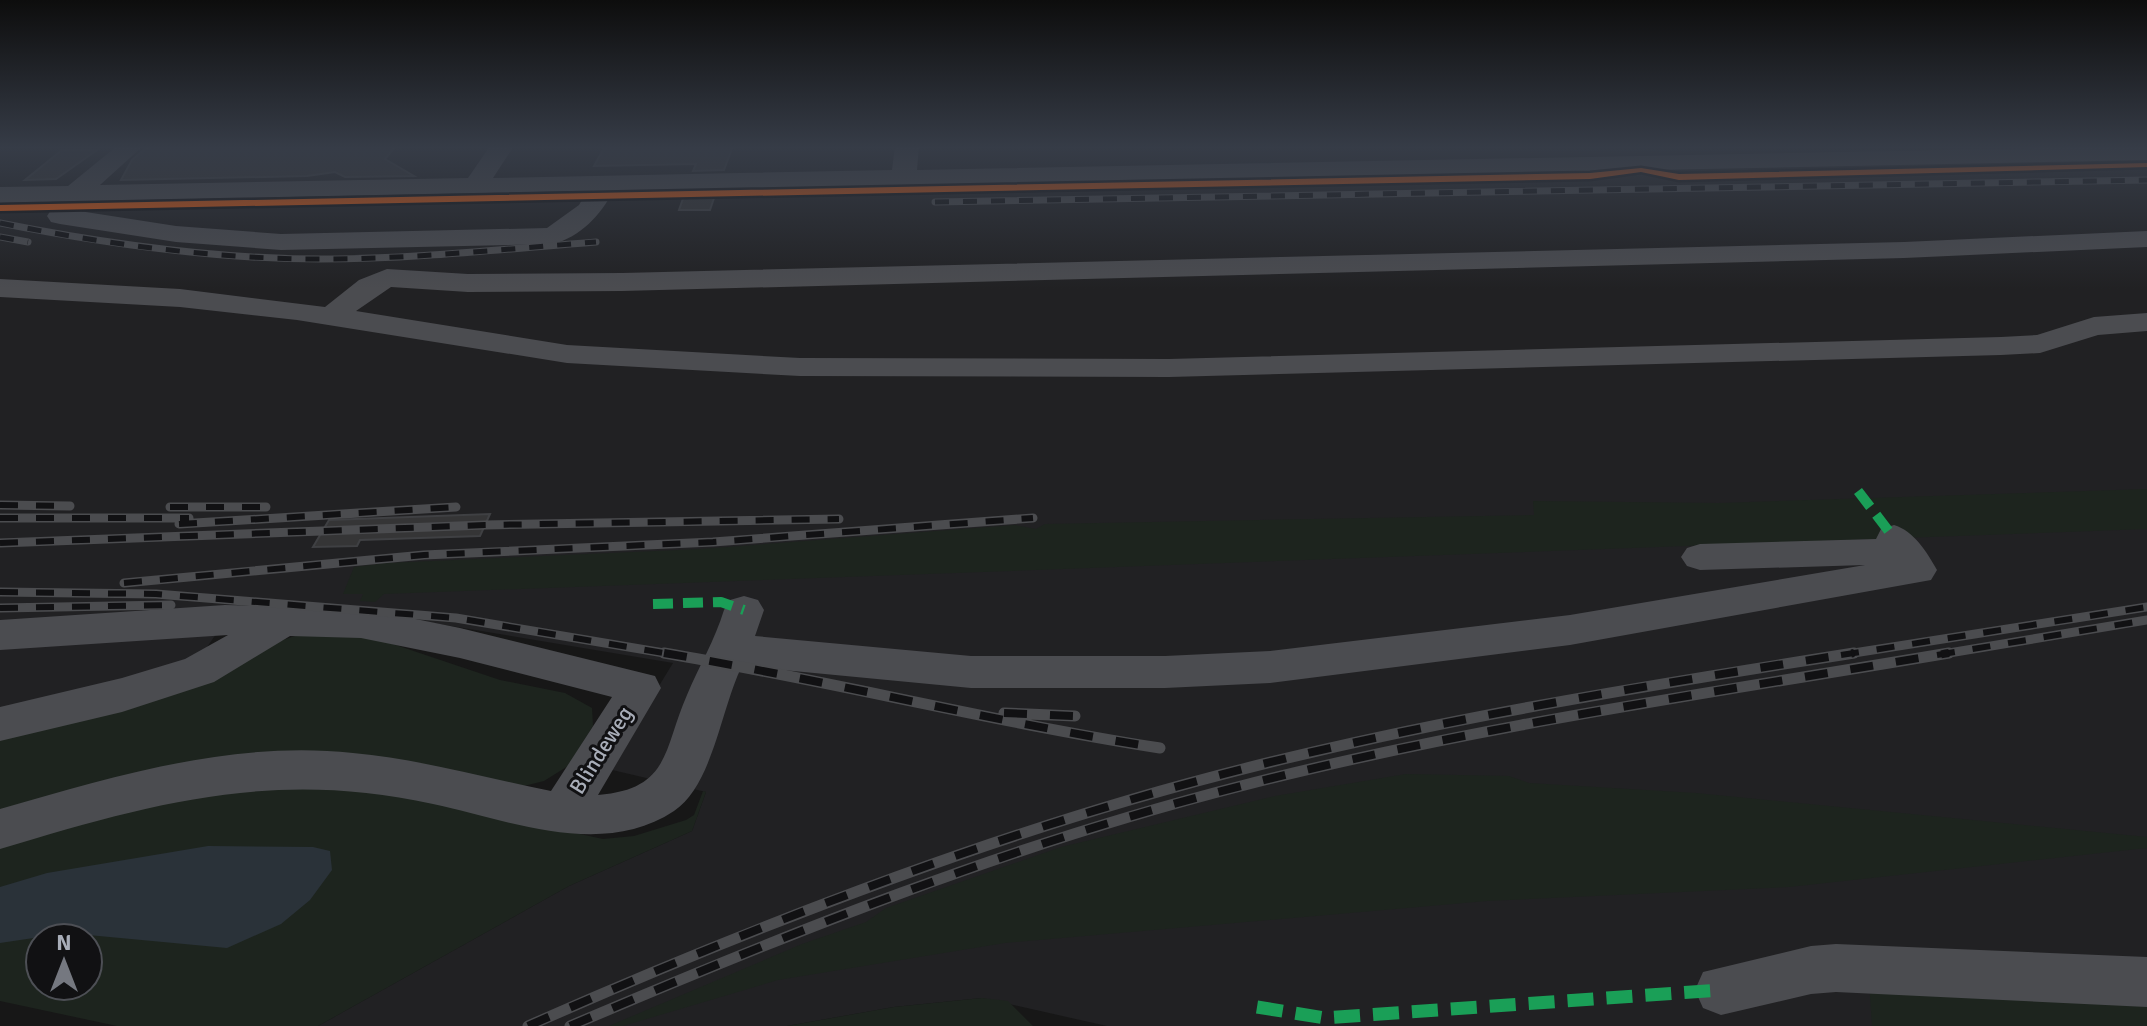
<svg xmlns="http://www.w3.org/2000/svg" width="2147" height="1026" viewBox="0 0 2147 1026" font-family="Signika,sans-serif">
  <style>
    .built { fill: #212123 }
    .green { fill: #1d241e; fill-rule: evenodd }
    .water { fill: #2a3239 }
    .building { fill: #353536; stroke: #3f4043; stroke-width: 2 }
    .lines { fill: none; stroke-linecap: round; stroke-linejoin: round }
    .minor { fill: #4b4c50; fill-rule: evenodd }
    .rail-far2-casing { stroke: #4b4c4f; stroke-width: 7 }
    .rail-far1-casing { stroke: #4b4c4f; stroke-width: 9 }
    .rail-casing { stroke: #4b4c4f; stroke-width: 11 }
    .rail-far2 { stroke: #111113; stroke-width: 5; stroke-dasharray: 14; stroke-linecap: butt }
    .rail-far1 { stroke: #111113; stroke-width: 6; stroke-dasharray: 18; stroke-linecap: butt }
    .rail { stroke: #111113; stroke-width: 8; stroke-dasharray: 23; stroke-linecap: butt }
    .quiet-far1 { stroke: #1a9f57; stroke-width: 10; stroke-dasharray: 20 10; stroke-linecap: butt }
    .quiet { stroke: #1a9f57; stroke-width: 13; stroke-dasharray: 26 13; stroke-linecap: butt }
    .cycleway-casing { stroke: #111113; stroke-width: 5 }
    .cycleway { fill: #e8590c; fill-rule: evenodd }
    .labels { text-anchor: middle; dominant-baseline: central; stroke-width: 6; stroke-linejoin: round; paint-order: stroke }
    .street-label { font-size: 22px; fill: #a8adb8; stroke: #111113 }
  </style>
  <rect width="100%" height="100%" fill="#171717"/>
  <path class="built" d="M 0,146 L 2147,146 L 2147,1026 L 1107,1026 L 982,998 L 894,1007 L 787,1026 L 318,1026 L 569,886 L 692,831 L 706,792 L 608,769 L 673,663 L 427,622 L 232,611 L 196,663 L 0,738 Z"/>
  <path class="green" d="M 2147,489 L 2147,529 L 384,594 L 375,602 L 360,601 L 363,594 L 343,594 L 354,567 L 387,563 L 701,549 L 1015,525 L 1036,529 L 1045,524 L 1534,515 L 1533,501 L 1719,503 Z
    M 301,634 L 369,636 L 500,680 L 565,693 L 592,708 L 593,726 L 568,766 L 544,781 L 528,785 L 517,787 L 385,761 L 0,817 L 0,734 Z
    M 1406,774 L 1509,776 L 1529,783 L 1696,793 L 2147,837 L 2147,848 L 1789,887 L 1487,901 L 1005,943 L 778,980 L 623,1026 L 609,1026 L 802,944 L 866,922 L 886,908 L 1061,847 L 1275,796 Z
    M 243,783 L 391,793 L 603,839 L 634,836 L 686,820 L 694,815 L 703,791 L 706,792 L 692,831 L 569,886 L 318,1026 L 117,1026 L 0,1001 L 0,841 ZM 40,938 L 88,938 L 88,986 L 40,986 Z
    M 1869,981 L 2147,992 L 2147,1026 L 1872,1026 Z
    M 982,998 L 1008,1001 L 1033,1026 L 787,1026 L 894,1007 Z"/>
  <path class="water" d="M 208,846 L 313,847 L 330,851 L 332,870 L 310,900 L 281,924 L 227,948 L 67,933 L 0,943 L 0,887 L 47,873 Z"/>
  <path class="building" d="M 157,146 L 396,146 L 385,159 L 414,176 L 345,177 L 335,172 L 307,176 L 121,180 L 132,160 L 145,149 Z
    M 605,146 L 733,146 L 724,170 L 693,171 L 696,164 L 594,166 Z
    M 62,150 L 97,150 L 56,179 L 25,180 Z
    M 716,192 L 710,210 L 679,210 L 685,193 Z
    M 490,514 L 480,536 L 360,540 L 357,546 L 313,547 L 329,520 Z"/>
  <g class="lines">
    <path class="minor" d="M 117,146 L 143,146 L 100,185 L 468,178 L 490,146 L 514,146 L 493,178 L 892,170 L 895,146 L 919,146 L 917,170 L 2146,146 L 2147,160 L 613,191 C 601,215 580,237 553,244 L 281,250 L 176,242 L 60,224 L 51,222 L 47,216 L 51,210 L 60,208 L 176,226 L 281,234 L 547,228 L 579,205 L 587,191 L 0,203 L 0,187 L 68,186 Z
      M 2147,231 L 2147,247 L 1904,258 L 622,291 L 468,292 L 391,287 L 356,311 L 567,345 L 800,358 L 1169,359 L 2001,337 L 2037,335 L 2094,317 L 2147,313 L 2147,331 L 2098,335 L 2040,353 L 2001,355 L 1169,377 L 800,376 L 567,363 L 297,320 L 180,307 L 0,297 L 0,279 L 180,289 L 325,307 L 359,280 L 387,269 L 468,274 L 622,273 L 1904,242 Z
      M 1894,525 C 1914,531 1927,552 1937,570 L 1931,580 L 1570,645 L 1270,683 L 1165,688 L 971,688 L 742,666 C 721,708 713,785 674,811 C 602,859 508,820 433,804 C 273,769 152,803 0,849 L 0,809 C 115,776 233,740 353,753 C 420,759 485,778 551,791 L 612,697 L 460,658 L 361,638 L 290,636 L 214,682 L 122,712 L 0,741 L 0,707 L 122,678 L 185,659 L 228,635 L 0,650 L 0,620 L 225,605 L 361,608 L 460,628 L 655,676 L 661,688 L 598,795 C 671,789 663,749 687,695 C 699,666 715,640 724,610 L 730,600 L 744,596 L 758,600 L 764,610 L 755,636 L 971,656 L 1165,656 L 1270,651 L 1570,615 L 1865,565 L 1700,570 L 1687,566 L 1681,557 L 1687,548 L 1700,544 L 1876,539 L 1881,529 Z
      M 1836,944 L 2147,957 L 2147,1007 L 1836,992 L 1811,994 L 1721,1015 L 1703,1008 L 1695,990 L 1703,972 L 1811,946 Z"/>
    <g class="rail-far2-casing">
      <path id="rail-far2" d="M 935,202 L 2147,180
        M 0,223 C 106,244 213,259 321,259 C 413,259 505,249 596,242
        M 0,237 L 28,242"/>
    </g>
    <g class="rail-far1-casing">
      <path id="rail-far1" d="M 0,505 L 70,506
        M 170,507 L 266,507
        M 0,518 L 189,518
        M 179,524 L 456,507
        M 0,543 L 485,525 L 839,519
        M 124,583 L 424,555 L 713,542 L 1033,518
        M 0,592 L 156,594 L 456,618 L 676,655
        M 0,608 L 171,605
        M 1841,655 L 2147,607
        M 1937,655 L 2147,620"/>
    </g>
    <g class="rail-casing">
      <path id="rail" d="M 664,653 C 831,681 993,722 1160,748
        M 1004,713 L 1075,716
        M 528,1026 C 725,939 925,860 1133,799 C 1368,730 1612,691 1854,653
        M 570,1026 C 789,933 1009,845 1241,786 C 1474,726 1712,693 1949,653"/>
    </g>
    <use href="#rail-far2" class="rail-far2"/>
    <use href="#rail-far1" class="rail-far1"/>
    <use href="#rail" class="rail"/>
    <path class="quiet-far1" d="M 1858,491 L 1894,538
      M 653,604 L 721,602 L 744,610"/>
    <path class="quiet" d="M 1257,1007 L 1325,1018 L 1721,990"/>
    <g class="cycleway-casing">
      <path id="cycleway" d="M 2147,163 L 2147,167 L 1679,180 L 1641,172 L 1590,179 L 0,211 L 0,205 L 1590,173 L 1641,168 L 1679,174 Z"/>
    </g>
    <use href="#cycleway" class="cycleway"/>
  </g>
  <linearGradient id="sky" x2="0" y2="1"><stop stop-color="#0d0d0d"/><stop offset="0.51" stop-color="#363c47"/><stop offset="1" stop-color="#363c47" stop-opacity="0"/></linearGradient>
  <rect width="2147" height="289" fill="url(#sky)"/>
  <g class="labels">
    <g class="street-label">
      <text transform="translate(601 750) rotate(-58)">Blindeweg</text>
    </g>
  </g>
  <g transform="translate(64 962)"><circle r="38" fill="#111113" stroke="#4d4f55" stroke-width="2"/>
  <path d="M0-6L14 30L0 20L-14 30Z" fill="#757880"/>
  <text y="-12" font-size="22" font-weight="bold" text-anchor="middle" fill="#a8adb8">N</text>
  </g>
</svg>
